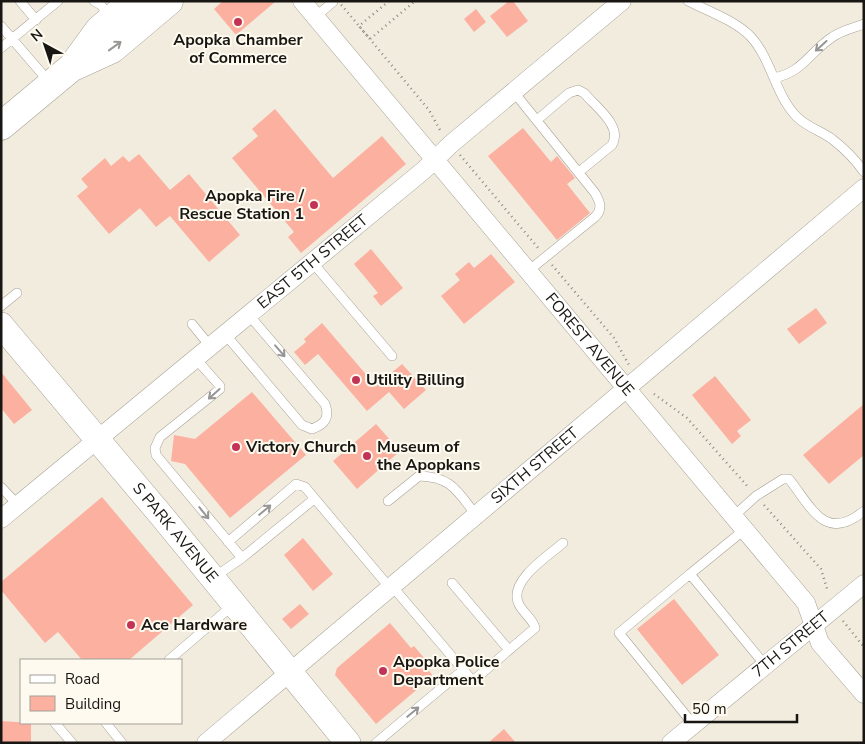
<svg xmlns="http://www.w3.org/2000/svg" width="865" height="744" viewBox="0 0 865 744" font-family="'Nunito Sans',sans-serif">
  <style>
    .building { fill: #fbb0a0 }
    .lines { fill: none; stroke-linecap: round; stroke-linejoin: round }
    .service-casing { stroke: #a7a295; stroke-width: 10 }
    .minor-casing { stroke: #a7a295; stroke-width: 19 }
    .secondary-casing { stroke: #a7a295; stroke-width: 26 }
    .primary-casing { stroke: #a7a295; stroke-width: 29 }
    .path { stroke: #8d8980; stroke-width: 2.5; stroke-dasharray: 1 4; stroke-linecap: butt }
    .service { stroke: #fff; stroke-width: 9 }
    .minor { stroke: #fff; stroke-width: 18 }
    .secondary { stroke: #fff; stroke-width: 25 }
    .primary { stroke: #fff; stroke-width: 28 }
    .path-bridge { stroke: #8d8980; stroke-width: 2.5; stroke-dasharray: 1 4; stroke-linecap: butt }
    .oneway { stroke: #979694 }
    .poi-dot { fill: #c33355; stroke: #fefaef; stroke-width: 2 }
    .labels { text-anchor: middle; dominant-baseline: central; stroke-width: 4; stroke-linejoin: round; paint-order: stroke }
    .poi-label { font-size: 16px; font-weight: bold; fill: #181612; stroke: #fefaef; text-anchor: start }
    .street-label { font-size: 16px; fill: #181612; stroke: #fefaef }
  </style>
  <rect width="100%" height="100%" fill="#f2ecdf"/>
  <path class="building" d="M 223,1 L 276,1 L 236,35 L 214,9 Z
    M 509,1 L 513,1 L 528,21 L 507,37 L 490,16 Z
    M 476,9 L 486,22 L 474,32 L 464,19 Z
    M 275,109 L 333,178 L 382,136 L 406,164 L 301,253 L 288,237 L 294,232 L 232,158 L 258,136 L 252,129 Z
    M 523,128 L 551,162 L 557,156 L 575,178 L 567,184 L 590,213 L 557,240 L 488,156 Z
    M 139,154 L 170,190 L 189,174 L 240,235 L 209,262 L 170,216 L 156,227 L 140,208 L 109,234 L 77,196 L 88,187 L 81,179 L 105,158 L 111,166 L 123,156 L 129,162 Z
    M 371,249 L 403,288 L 381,306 L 373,296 L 378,293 L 354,264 Z
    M 491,254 L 515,282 L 464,324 L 441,296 L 460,280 L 455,274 L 469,262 L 474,268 Z
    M 816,308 L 827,323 L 799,344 L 787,329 Z
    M 322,323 L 376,386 L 402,364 L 426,390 L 404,409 L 389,392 L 367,411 L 318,354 L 305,365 L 294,352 L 306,342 L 304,339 Z
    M 1,372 L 32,410 L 14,424 L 1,408 Z
    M 715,376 L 751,420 L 737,431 L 741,436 L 732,444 L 692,395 Z
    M 252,392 L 306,455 L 230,518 L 185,464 L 171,461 L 174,435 L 195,439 Z
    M 864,404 L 864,455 L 829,484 L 803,455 Z
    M 376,424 L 400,451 L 357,489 L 333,461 Z
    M 102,497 L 193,605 L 129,660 L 82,660 L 58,632 L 45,643 L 1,590 L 1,582 Z
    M 303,538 L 333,574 L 313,591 L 284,555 Z
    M 674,599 L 719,655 L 682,685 L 637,629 Z
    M 300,604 L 309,614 L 291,629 L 282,619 Z
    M 390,623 L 411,648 L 414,646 L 425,659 L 422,662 L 433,676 L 376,724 L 335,675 L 337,668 Z
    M 1,721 L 31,723 L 31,743 L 1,743 Z
    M 504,729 L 516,743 L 488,743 Z"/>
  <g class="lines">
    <g class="service-casing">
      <path id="service" d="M 20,1 L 36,20
        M 94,1 L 101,5 L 110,18
        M 688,1 C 708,11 736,21 751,37 C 772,60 775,95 797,117 C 807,127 821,131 832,139 C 845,149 855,159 864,172
        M 315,17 L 333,2
        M 1,26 L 50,83
        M 1,48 L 58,1
        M 774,78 C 803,72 809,53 831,38 C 840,31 853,28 864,24
        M 513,91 L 595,193 C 600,202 603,209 595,217 L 527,272
        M 537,120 L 569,93 L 578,90 L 584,93 C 596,107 623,126 612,145 L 579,172
        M 312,262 L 392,356
        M 1,306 L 17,293
        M 192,324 L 210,346
        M 225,334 L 302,425 L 312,429 C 325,424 330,418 325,404 L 248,314
        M 195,358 L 220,386 L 220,389 L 160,437 L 155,448 L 156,455 L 242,558 L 213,578
        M 1,487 L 18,505
        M 388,501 L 419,476 C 452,477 457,491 476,515
        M 733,517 L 756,496 L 783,479 L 789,479 C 812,508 825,543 864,511
        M 744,530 L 690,574 L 765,665
        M 228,542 L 296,484 L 305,487 L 390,588
        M 242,558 L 314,499
        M 690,574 L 619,633 L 693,724
        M 452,583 L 509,650
        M 392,586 L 471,679 L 475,679 L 535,628 C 533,618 521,612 518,602 C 510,580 548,556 563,543
        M 169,660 L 233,605
        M 55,723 L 72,743
        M 106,723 L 122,743
        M 376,743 L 463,670"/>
    </g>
    <g class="minor-casing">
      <g id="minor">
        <path id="s1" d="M 302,1 L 806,603 L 820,643 L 864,694"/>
        <path id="s2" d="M 1,519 L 424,170 L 451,144 L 622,1"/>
        <path id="s3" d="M 206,743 L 864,188"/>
        <path id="s4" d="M 671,743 L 864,584"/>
      </g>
    </g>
    <g class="secondary-casing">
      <g id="secondary">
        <path id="s5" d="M 1,325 L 161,515 L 348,743"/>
      </g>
    </g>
    <g class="primary-casing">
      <path id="primary" d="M 75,66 L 112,49 L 169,1
        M 1,126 L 72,67 L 99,30 L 133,1"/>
    </g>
    <path class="path" d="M 389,1 L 359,26 L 429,110 L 441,132
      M 460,155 L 539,249
      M 552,265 L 614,338 L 629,365
      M 654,394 L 687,418 L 749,488
      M 764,505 L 821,569 L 828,592
      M 843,621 L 864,647"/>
    <use href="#service" class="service"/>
    <use href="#minor" class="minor"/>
    <use href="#secondary" class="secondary"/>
    <use href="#primary" class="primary"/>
    <path class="path-bridge" d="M 338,1 L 370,39 L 415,1"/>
  </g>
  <defs><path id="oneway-shaft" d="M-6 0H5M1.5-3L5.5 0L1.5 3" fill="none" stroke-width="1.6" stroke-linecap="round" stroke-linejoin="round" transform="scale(1.25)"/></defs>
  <g class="oneway">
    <use href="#oneway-shaft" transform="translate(115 46) rotate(-36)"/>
    <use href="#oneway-shaft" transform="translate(821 46) rotate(138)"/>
    <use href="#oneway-shaft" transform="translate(280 351) rotate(49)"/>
    <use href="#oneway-shaft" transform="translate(214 394) rotate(138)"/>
    <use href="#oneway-shaft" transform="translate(265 510) rotate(-40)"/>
    <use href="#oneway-shaft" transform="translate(204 513) rotate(51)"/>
    <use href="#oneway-shaft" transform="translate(413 712) rotate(-40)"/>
  </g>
  <g class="poi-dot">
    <circle cx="238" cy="22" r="5"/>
    <circle cx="314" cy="205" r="5"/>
    <circle cx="356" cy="380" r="5"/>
    <circle cx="236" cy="447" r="5"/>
    <circle cx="367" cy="456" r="5"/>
    <circle cx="131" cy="625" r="5"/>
    <circle cx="383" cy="671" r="5"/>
  </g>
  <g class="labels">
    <g class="poi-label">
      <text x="238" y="40" text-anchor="middle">Apopka Chamber<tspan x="238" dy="18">of Commerce</tspan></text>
      <text x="304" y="196" text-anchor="end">Apopka Fire /<tspan x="304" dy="18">Rescue Station 1</tspan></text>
      <text x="366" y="380">Utility Billing</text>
      <text x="246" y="447">Victory Church</text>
      <text x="377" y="447">Museum of<tspan x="377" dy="18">the Apopkans</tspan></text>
      <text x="141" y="625">Ace Hardware</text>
      <text x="393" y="662">Apopka Police<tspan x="393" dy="18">Department</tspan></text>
    </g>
    <g class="street-label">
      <text stroke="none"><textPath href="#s2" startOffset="404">EAST 5TH STREET</textPath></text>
      <text stroke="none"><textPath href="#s1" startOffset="448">FOREST AVENUE</textPath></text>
      <text stroke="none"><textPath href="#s3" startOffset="430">SIXTH STREET</textPath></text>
      <text stroke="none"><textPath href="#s5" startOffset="271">S PARK AVENUE</textPath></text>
      <text stroke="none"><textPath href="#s4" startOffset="155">7TH STREET</textPath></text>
    </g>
  </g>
  <rect width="865" height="744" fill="none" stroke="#181612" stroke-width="5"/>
  <rect x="20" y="659" width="162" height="65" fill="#fefaef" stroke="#a29f97"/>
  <rect x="30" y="675" width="25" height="8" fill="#ffffff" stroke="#a29f97"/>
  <text x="65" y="684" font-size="15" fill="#181612">Road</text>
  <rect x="30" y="696" width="25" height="15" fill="#fbb0a0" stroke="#a29f97"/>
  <text x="65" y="709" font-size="15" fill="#181612">Building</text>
  <g transform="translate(45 45) rotate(320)" stroke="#fefaef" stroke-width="4" paint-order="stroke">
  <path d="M0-4L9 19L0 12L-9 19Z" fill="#181612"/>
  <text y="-8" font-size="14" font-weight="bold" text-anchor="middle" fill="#181612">N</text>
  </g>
  <path d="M685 714v8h112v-8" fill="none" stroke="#181612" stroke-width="2.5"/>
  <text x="692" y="714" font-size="15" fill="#181612" stroke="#fefaef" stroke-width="4" paint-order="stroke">50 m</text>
</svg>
